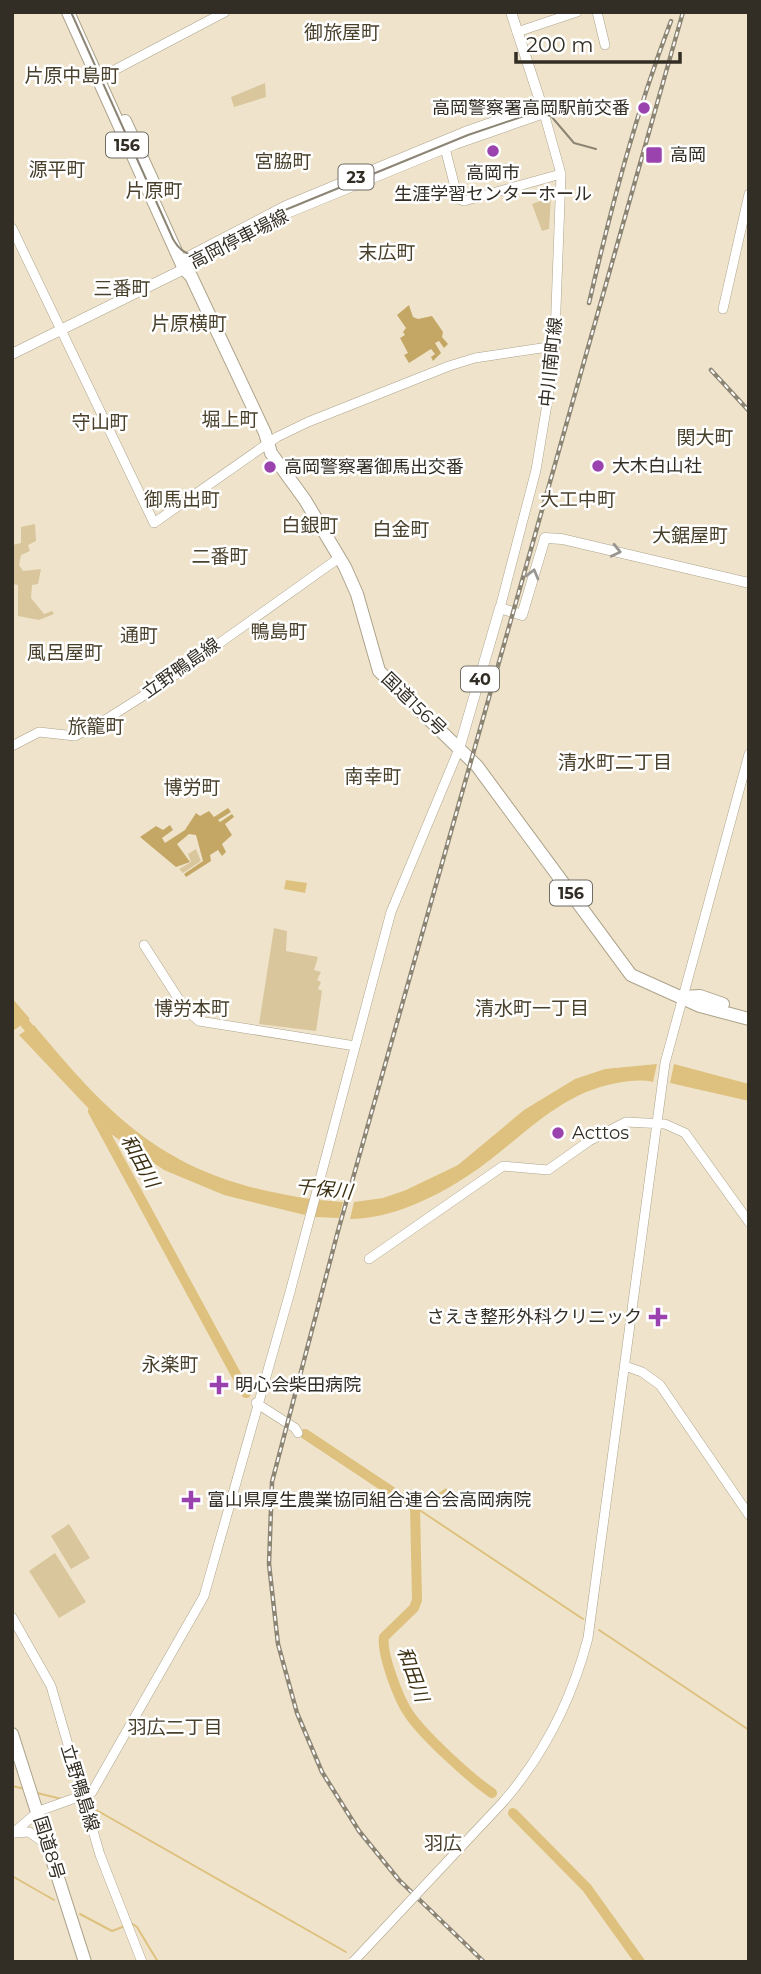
<svg xmlns="http://www.w3.org/2000/svg" width="761" height="1974" viewBox="0 0 761 1974" font-family="Montserrat,'Noto Sans JP',sans-serif">
  <style>
    .green { fill: #d9c69c }
    .forest { fill: #c4a765 }
    .water { fill: #dec17e }
    .lines { fill: none; stroke-linecap: round; stroke-linejoin: round }
    .stream { stroke: #dec17e; stroke-width: 2 }
    .river { stroke: #dec17e; stroke-width: 10 }
    .secondary-casing { stroke: #ada38b; stroke-width: 10 }
    .primary-casing { stroke: #ada38b; stroke-width: 11 }
    .highway-casing { stroke: #ada38b; stroke-width: 14 }
    .secondary { stroke: #fff; stroke-width: 9 }
    .primary { stroke: #fff; stroke-width: 10 }
    .highway { stroke: #fff; stroke-width: 12 }
    .tram { stroke: #8d8574; stroke-width: 2 }
    .rail-casing { stroke: #8d8574; stroke-width: 4.5 }
    .rail { stroke: #fff; stroke-width: 2; stroke-dasharray: 5; stroke-linecap: butt }
    .secondary-bridge-casing { stroke: #ada38b; stroke-width: 10; stroke-linecap: butt }
    .secondary-bridge { stroke: #fff; stroke-width: 9 }
    .oneway { stroke: #999692 }
    .poi-dot { fill: #9a43af; stroke: #fff; stroke-width: 2.5 }
    .labels { text-anchor: middle; dominant-baseline: central; stroke-width: 5; stroke-linejoin: round; paint-order: stroke }
    .shield { fill: #fff; stroke: #706d66; stroke-width: 2 }
    .shield-label { font-size: 16px; font-weight: bold; fill: #332e25 }
    .poi-label { font-size: 18px; fill: #332e25; stroke: #fff; text-anchor: start }
    .street-label { font-size: 18px; fill: #332e25; stroke: #fff }
    .neighbourhood-label { font-size: 19px; fill: #4a412c; stroke: #fff }
    .water-label { font-size: 19px; font-style: italic; fill: #3c3012; stroke: #fff }
  </style>
  <rect width="100%" height="100%" fill="#efe4cb"/>
  <path class="green" d="M 265,83 L 266,97 L 234,107 L 231,97 Z
    M 548,195 L 551,195 L 549,229 L 542,231 L 532,204 L 548,198 Z
    M 35,524 L 36,541 L 28,545 L 30,551 L 21,555 L 19,565 L 23,571 L 41,569 L 38,584 L 32,585 L 31,598 L 44,614 L 52,611 L 54,614 L 39,620 L 18,616 L 18,585 L 12,584 L 12,545 L 21,543 L 21,527 Z
    M 196,849 L 201,861 L 183,873 L 179,869 L 191,862 L 188,854 Z
    M 274,928 L 287,931 L 286,951 L 318,957 L 314,970 L 321,972 L 317,980 L 321,982 L 318,989 L 322,991 L 316,1031 L 259,1024 Z
    M 69,1524 L 90,1558 L 71,1569 L 51,1536 Z
    M 55,1553 L 86,1602 L 59,1618 L 29,1571 Z"/>
  <path class="forest" d="M 409,305 L 413,317 L 418,319 L 432,316 L 443,332 L 442,337 L 448,344 L 444,348 L 439,341 L 435,343 L 441,353 L 433,361 L 431,357 L 435,354 L 431,349 L 409,363 L 404,355 L 408,353 L 400,338 L 405,335 L 403,332 L 406,328 L 397,315 Z
    M 228,808 L 231,812 L 218,820 L 220,822 L 232,814 L 234,817 L 225,824 L 232,835 L 222,844 L 226,852 L 222,856 L 218,850 L 210,855 L 211,861 L 186,877 L 184,874 L 203,861 L 196,835 L 189,834 L 177,844 L 190,862 L 176,867 L 140,837 L 156,826 L 163,830 L 170,825 L 173,830 L 162,838 L 165,843 L 185,830 L 196,813 L 200,816 L 209,811 L 214,817 Z"/>
  <path class="water" d="M 286,880 L 307,883 L 305,893 L 284,889 Z
    M 12,998 L 30,1019 L 14,1030 L 12,1028 Z
    M 34,1025 C 119,1128 174,1179 310,1199 L 305,1215 L 224,1195 L 164,1170 L 105,1130 L 90,1110 L 19,1035 Z
    M 657,1064 L 653,1082 C 642,1079 628,1081 617,1083 C 555,1094 518,1143 469,1175 C 436,1197 391,1219 350,1219 L 354,1202 L 383,1198 L 406,1190 L 458,1165 L 524,1110 L 575,1079 L 605,1069 Z
    M 674,1064 L 749,1084 L 749,1101 L 670,1083 Z
    M 319,1200 L 343,1202 L 339,1218 L 315,1217 Z
    M 446,1488 L 452,1496 L 435,1508 L 429,1500 Z"/>
  <g class="lines">
    <path class="stream" d="M 415,1507 L 583,1619
      M 599,1630 L 749,1730
      M 12,1786 L 25,1789
      M 37,1793 L 62,1799
      M 91,1807 L 346,1952
      M 12,1876 L 54,1900
      M 80,1914 L 112,1931 L 125,1926
      M 131,1923 L 137,1927 L 158,1962"/>
    <path class="river" d="M 12,1007 L 36,1037
      M 93,1111 L 246,1393
      M 305,1434 L 415,1507 L 417,1600 L 414,1608 L 384,1637 C 381,1653 399,1700 409,1714 C 424,1736 470,1778 492,1793
      M 513,1813 L 587,1888 L 640,1962"/>
    <g class="secondary-casing">
      <path id="secondary" d="M 597,12 L 605,45
        M 517,32 L 577,12
        M 105,75 L 225,12
        M 445,148 L 458,199 L 464,201 L 561,174
        M 12,228 L 154,523 L 277,437 L 308,422 L 449,366 L 475,358 L 555,346
        M 723,309 L 749,194
        M 500,608 L 536,470 L 554,362 L 561,174 L 544,113
        M 12,746 L 39,732 L 75,736 L 105,720 L 165,682 L 339,558
        M 144,945 L 185,1009 L 199,1021 L 355,1046
        M 369,1259 L 503,1166 L 548,1170 L 589,1141 L 626,1122 L 665,1124 L 685,1133 L 749,1222
        M 625,1366 L 642,1372 L 660,1385 L 749,1515
        M 256,1403 L 295,1428 L 298,1433
        M 12,1617 L 51,1686 L 100,1855 L 142,1962
        M 504,1801 C 545,1753 572,1699 588,1638 L 665,1063 L 749,754
        M 15,1833 L 29,1832 L 46,1844
        M 12,1834 L 39,1811 L 92,1792 L 204,1596 L 290,1292 L 391,912 L 459,749"/>
    </g>
    <g class="primary-casing">
      <path id="primary" d="M 184,269 L 188,257 L 288,205 L 465,132 L 542,105
        M 12,354 L 184,269 L 287,213 L 455,144 L 544,113 L 511,12
        M 459,749 L 500,608 L 522,615 L 545,538 L 562,539 L 749,583"/>
    </g>
    <g class="highway-casing">
      <path id="highway" d="M 68,12 L 184,269 L 191,276 L 265,433 L 271,453 L 305,500 L 345,567 L 357,594 L 379,671 L 477,766 L 631,975 L 700,1006 L 749,1019
        M 125,121 L 154,184
        M 683,997 L 700,996 L 723,1004
        M 12,1734 L 85,1962"/>
    </g>
    <use href="#secondary" class="secondary"/>
    <use href="#primary" class="primary"/>
    <use href="#highway" class="highway"/>
    <path class="tram" d="M 71,12 L 173,239 C 180,252 191,258 206,254 L 285,210 L 468,135 L 536,112 L 551,116 L 574,143 L 596,149"/>
    <g class="rail-casing">
      <path id="rail" d="M 589,303 C 611,208 636,112 671,21
        M 711,370 L 749,411
        M 484,1962 L 399,1880 L 359,1831 L 322,1772 L 297,1713 L 278,1644 L 269,1564 L 272,1482 L 338,1231 L 683,12"/>
    </g>
    <use href="#rail" class="rail"/>
    <g class="secondary-bridge-casing">
      <path id="secondary-bridge" d="M 353,1962 L 504,1801"/>
    </g>
    <use href="#secondary-bridge" class="secondary-bridge"/>
  </g>
  <defs><path id="oneway-chevron" d="M-2-3.5L2.5 0L-2 3.5" fill="none" stroke-width="1.6" stroke-linecap="round" stroke-linejoin="round" transform="scale(1.75)"/></defs>
  <g class="oneway">
    <use href="#oneway-chevron" transform="translate(616 551) rotate(13)"/>
    <use href="#oneway-chevron" transform="translate(533 574) rotate(-75)"/>
  </g>
  <g class="poi-dot">
    <circle cx="644" cy="108" r="7"/>
    <circle cx="493" cy="151" r="7"/>
    <rect x="645" y="146" width="18" height="18" rx="3.5"/>
    <circle cx="598" cy="466" r="7"/>
    <circle cx="270" cy="467" r="7"/>
    <circle cx="558" cy="1133" r="7"/>
    <path d="M654.5 1306.5h7v7h7v7h-7v7h-7v-7h-7v-7h7z"/>
    <path d="M215.5 1374.5h7v7h7v7h-7v7h-7v-7h-7v-7h7z"/>
    <path d="M187.5 1489.5h7v7h7v7h-7v7h-7v-7h-7v-7h7z"/>
  </g>
  <g class="labels">
    <g class="shield">
      <rect x="106" y="132.5" width="42" height="25" rx="5"/>
      <rect x="338.5" y="164.5" width="35" height="25" rx="5"/>
      <rect x="461" y="666.5" width="38" height="25" rx="5"/>
      <rect x="550" y="880.5" width="42" height="25" rx="5"/>
    </g>
    <g class="shield-label">
      <text x="127" y="145">156</text>
      <text x="356" y="177">23</text>
      <text x="480" y="679">40</text>
      <text x="571" y="893">156</text>
    </g>
    <g class="poi-label">
      <text x="630" y="108" text-anchor="end">高岡警察署高岡駅前交番</text>
      <text x="670" y="155">高岡</text>
      <text x="493" y="173" text-anchor="middle">高岡市<tspan x="493" dy="21">生涯学習センターホール</tspan></text>
      <text x="612" y="466">大木白山社</text>
      <text x="284" y="467">高岡警察署御馬出交番</text>
      <text x="572" y="1133">Acttos</text>
      <text x="642" y="1317" text-anchor="end">さえき整形外科クリニック</text>
      <text x="235" y="1385">明心会柴田病院</text>
      <text x="207" y="1500">富山県厚生農業協同組合連合会高岡病院</text>
    </g>
    <g class="street-label">
      <text transform="translate(239 239) rotate(-27)">高岡停車場線</text>
      <text transform="translate(551 362) rotate(-84)">中川南町線</text>
      <text transform="translate(181 668) rotate(-35)">立野鴨島線</text>
      <text transform="translate(414 704) rotate(44)">国道156号</text>
      <text transform="translate(80 1788) rotate(73)">立野鴨島線</text>
      <text transform="translate(49 1848) rotate(73)">国道8号</text>
    </g>
    <g class="neighbourhood-label">
      <text x="342" y="32">御旅屋町</text>
      <text x="72" y="75">片原中島町</text>
      <text x="283" y="161">宮脇町</text>
      <text x="57" y="169">源平町</text>
      <text x="154" y="190">片原町</text>
      <text x="387" y="252">末広町</text>
      <text x="122" y="288">三番町</text>
      <text x="189" y="323">片原横町</text>
      <text x="230" y="419">堀上町</text>
      <text x="100" y="422">守山町</text>
      <text x="705" y="437">関大町</text>
      <text x="182" y="499">御馬出町</text>
      <text x="578" y="499">大工中町</text>
      <text x="310" y="525">白銀町</text>
      <text x="401" y="529">白金町</text>
      <text x="690" y="535">大鋸屋町</text>
      <text x="220" y="556">二番町</text>
      <text x="279" y="631">鴨島町</text>
      <text x="139" y="635">通町</text>
      <text x="65" y="652">風呂屋町</text>
      <text x="96" y="726">旅籠町</text>
      <text x="615" y="762">清水町二丁目</text>
      <text x="373" y="776">南幸町</text>
      <text x="192" y="787">博労町</text>
      <text x="192" y="1008">博労本町</text>
      <text x="532" y="1008">清水町一丁目</text>
      <text x="170" y="1364">永楽町</text>
      <text x="175" y="1727">羽広二丁目</text>
      <text x="443" y="1843">羽広</text>
    </g>
    <g class="water-label">
      <text transform="translate(140 1161) rotate(61)">和田川</text>
      <text transform="translate(324 1189) rotate(6)">千保川</text>
      <text transform="translate(413 1674) rotate(70)">和田川</text>
    </g>
  </g>
  <rect width="761" height="1974" fill="none" stroke="#332e25" stroke-width="28"/>
  <path d="M516 52v10h164v-10" fill="none" stroke="#332e25" stroke-width="3.5"/>
  <text x="526" y="52" font-size="21" fill="#332e25" stroke="#ffffff" stroke-width="5" paint-order="stroke">200 m</text>
</svg>
